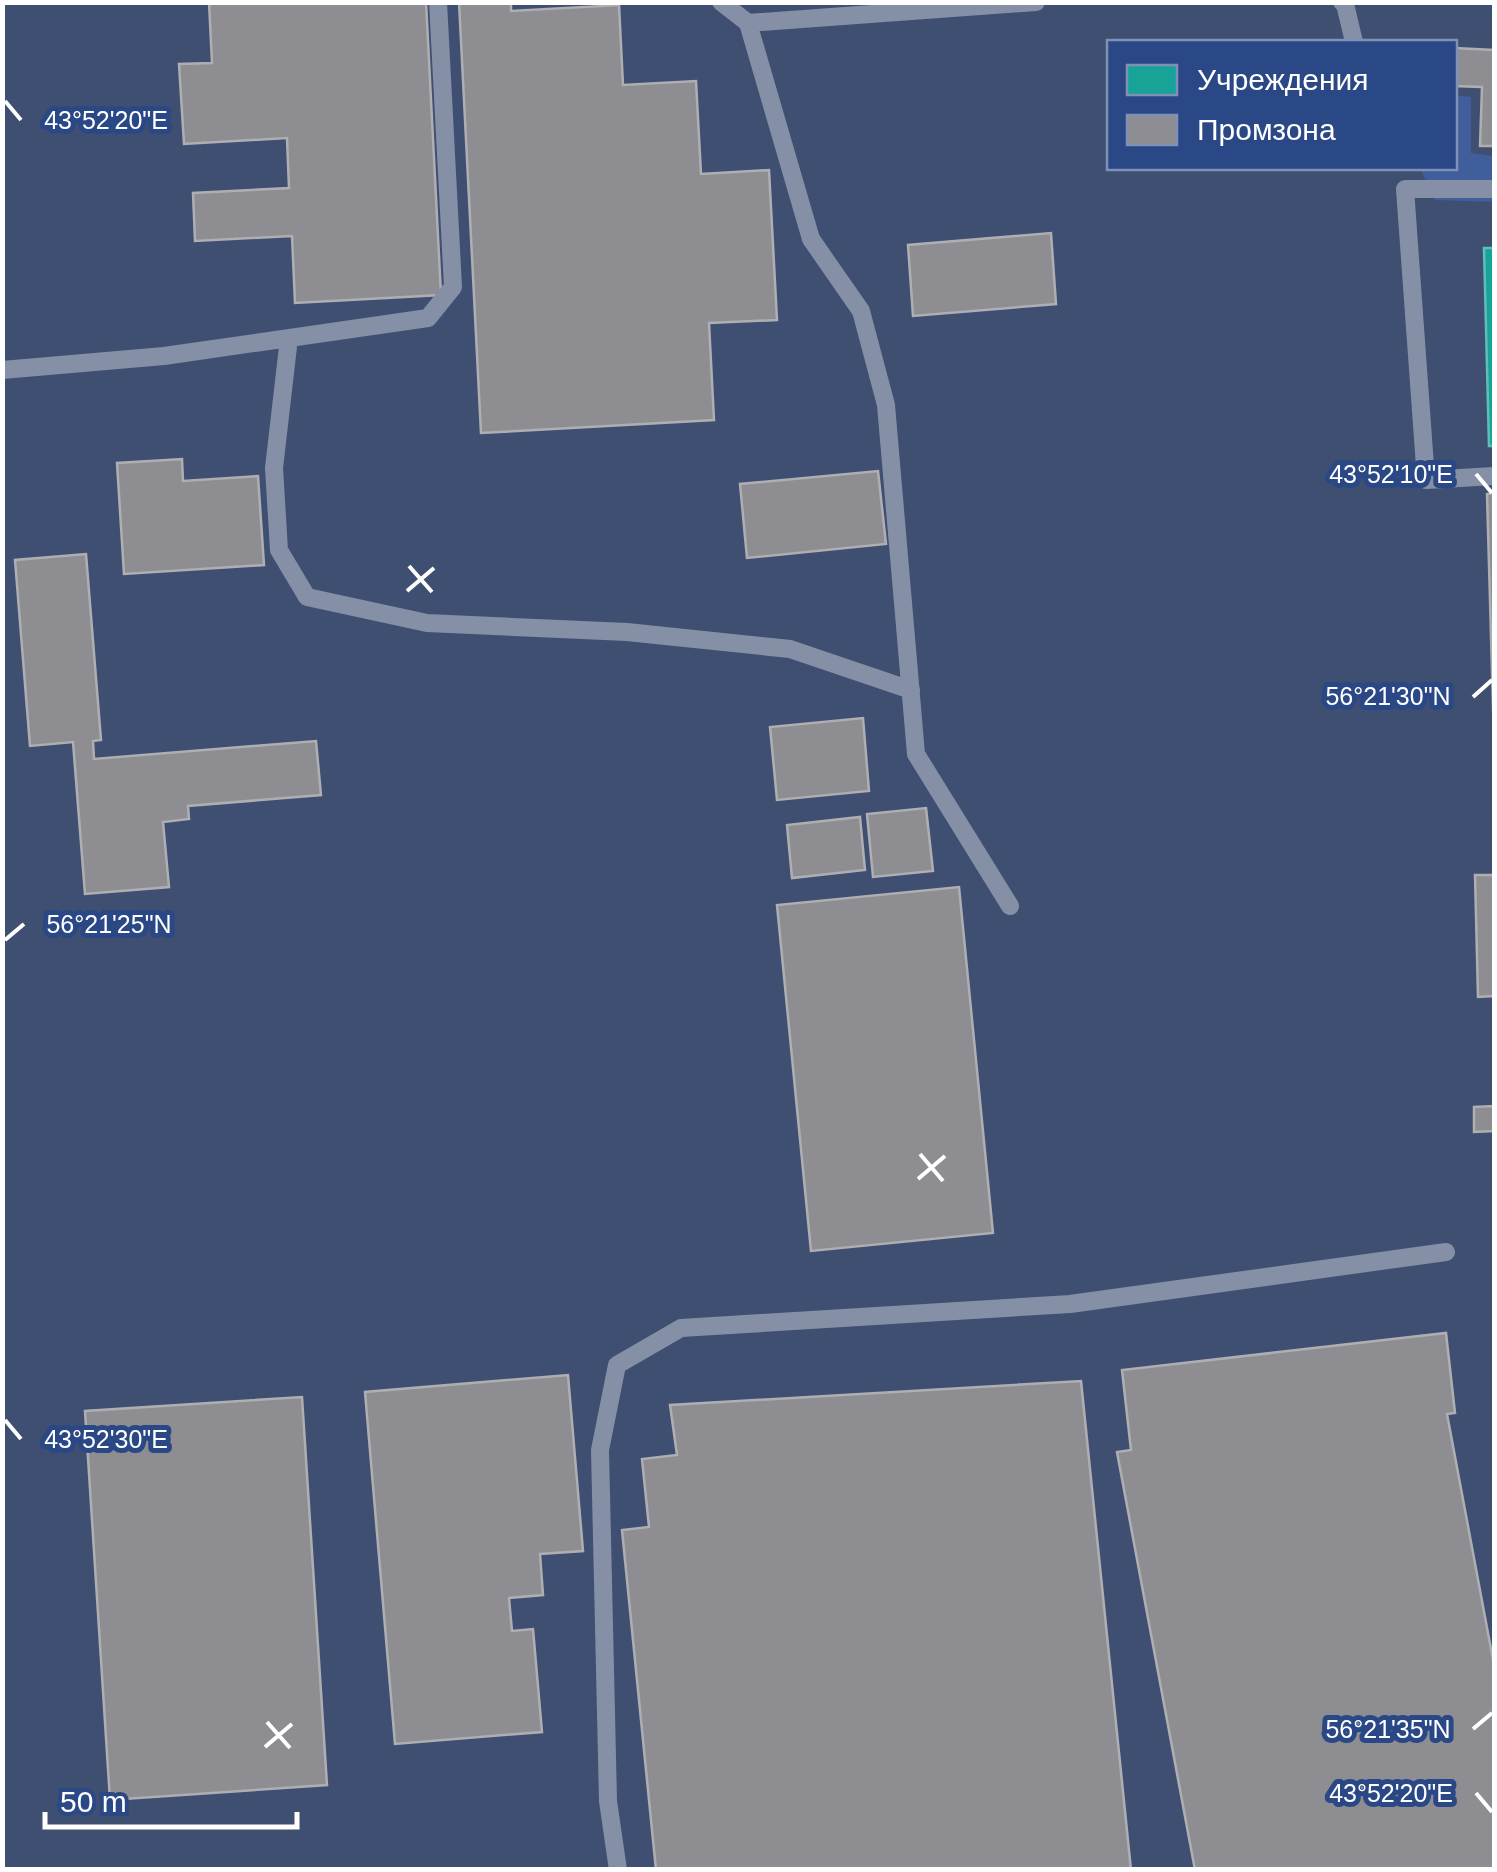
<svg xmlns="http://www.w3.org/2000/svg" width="1497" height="1872" viewBox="0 0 1497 1872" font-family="Arial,sans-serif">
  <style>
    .green { fill: #3f5e9b }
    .public { fill: #17a398; stroke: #5dbfb7; stroke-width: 2.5 }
    .industry { fill: #8d8d92; stroke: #afafb3; stroke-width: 2.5 }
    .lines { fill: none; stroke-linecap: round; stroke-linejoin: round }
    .lane { stroke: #8590a7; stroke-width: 18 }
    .ticks { fill: none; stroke: #fff; stroke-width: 4 }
    .ticks-label { font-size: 25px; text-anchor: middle; fill: #fff; stroke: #2a4786; stroke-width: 10; stroke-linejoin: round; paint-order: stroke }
  </style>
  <rect width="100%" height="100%" fill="#3f4f71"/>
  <path class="green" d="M 1455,95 L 1471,97 L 1471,153 L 1494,156 L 1494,202 L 1435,200 L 1420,168 L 1454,168 Z"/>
  <path class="public" d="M 1484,248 L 1494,248 L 1494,446 L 1489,446 Z"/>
  <path class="industry" d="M 209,2 L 426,2 L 441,295 L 295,303 L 292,236 L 195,241 L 193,193 L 289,188 L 287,138 L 184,144 L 179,64 L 212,63 Z
    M 459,2 L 511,2 L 511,11 L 619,5 L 623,85 L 696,81 L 701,174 L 769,170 L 777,320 L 709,323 L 714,420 L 481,433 Z
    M 1454,48 L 1494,50 L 1494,146 L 1480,146 L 1482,87 L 1454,86 Z
    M 1051,233 L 1056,304 L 913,316 L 908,245 Z
    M 182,459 L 183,481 L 258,476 L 264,565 L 124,574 L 117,463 Z
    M 878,471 L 886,544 L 747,558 L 740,484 Z
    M 1494,493 L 1494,742 L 1487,494 Z
    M 86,554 L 101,740 L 93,741 L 94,759 L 316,741 L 321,795 L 188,806 L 189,819 L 163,822 L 169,887 L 85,894 L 73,742 L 30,746 L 15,560 Z
    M 863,718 L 869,791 L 777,800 L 770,727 Z
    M 926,808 L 933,871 L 873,877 L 867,814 Z
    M 860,817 L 865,870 L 792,878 L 787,825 Z
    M 1475,875 L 1494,875 L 1494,996 L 1478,997 Z
    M 959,887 L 993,1233 L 811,1251 L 777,905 Z
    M 1494,1106 L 1494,1131 L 1474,1132 L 1474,1107 Z
    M 1446,1333 L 1455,1413 L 1447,1414 L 1494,1665 L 1494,1870 L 1195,1870 L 1117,1452 L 1131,1450 L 1122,1370 Z
    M 568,1375 L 583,1551 L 540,1554 L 543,1595 L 509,1598 L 512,1631 L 533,1629 L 542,1732 L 395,1744 L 365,1392 Z
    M 1081,1381 L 1131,1870 L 656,1870 L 622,1530 L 649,1527 L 642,1459 L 677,1455 L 670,1405 Z
    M 302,1397 L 327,1785 L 110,1800 L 85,1411 Z"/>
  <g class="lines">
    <path class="lane" d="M 721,2 L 748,23 L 1036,2
      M 1342,2 L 1345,4 L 1354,42
      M 748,23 L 811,239 L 861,311 L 886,405 L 916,754 L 1010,906
      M 1494,189 L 1405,189 L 1426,480 L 1494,476
      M 289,338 L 274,468 L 279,550 L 307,597 L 427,623 L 627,632 L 790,649 L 911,690
      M 2,370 L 164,356 L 428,318 L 453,287 L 438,2
      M 618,1870 L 608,1801 L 600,1450 L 617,1365 L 681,1328 L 1070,1304 L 1446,1252"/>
  </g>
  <path class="ticks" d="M 5,101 L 21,120M 1476,474 L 1492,493M 409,566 L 432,592M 407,591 L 434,568M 1473,697 L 1492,680M 5,940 L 24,924M 920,1154 L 943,1181M 918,1179 L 945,1156M 5,1420 L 21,1439M 267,1722 L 290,1748M 1473,1729 L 1492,1713M 265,1747 L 292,1724M 1476,1793 L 1492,1812"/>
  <g class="ticks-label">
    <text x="106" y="129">43°52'20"E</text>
    <text x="1391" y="483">43°52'10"E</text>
    <text x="1388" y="705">56°21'30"N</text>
    <text x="109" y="933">56°21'25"N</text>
    <text x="106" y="1448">43°52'30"E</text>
    <text x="1388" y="1738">56°21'35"N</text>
    <text x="1391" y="1802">43°52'20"E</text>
  </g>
  <rect width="1497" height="1872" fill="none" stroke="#ffffff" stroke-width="10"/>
  <rect x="1107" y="40" width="350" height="130" fill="#2a4786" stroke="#7f91b6" stroke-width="2.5"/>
  <rect x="1127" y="65" width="50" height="30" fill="#17a398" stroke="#7f91b6" stroke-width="2.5"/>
  <text x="1197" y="90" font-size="30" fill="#ffffff">Учреждения</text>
  <rect x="1127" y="115" width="50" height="30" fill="#8d8d92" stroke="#7f91b6" stroke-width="2.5"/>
  <text x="1197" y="140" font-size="30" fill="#ffffff">Промзона</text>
  <path d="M45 1812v15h252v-15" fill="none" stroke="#ffffff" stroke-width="5"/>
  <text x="60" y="1812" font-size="30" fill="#ffffff" stroke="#2a4786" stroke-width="8" paint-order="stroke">50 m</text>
</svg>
